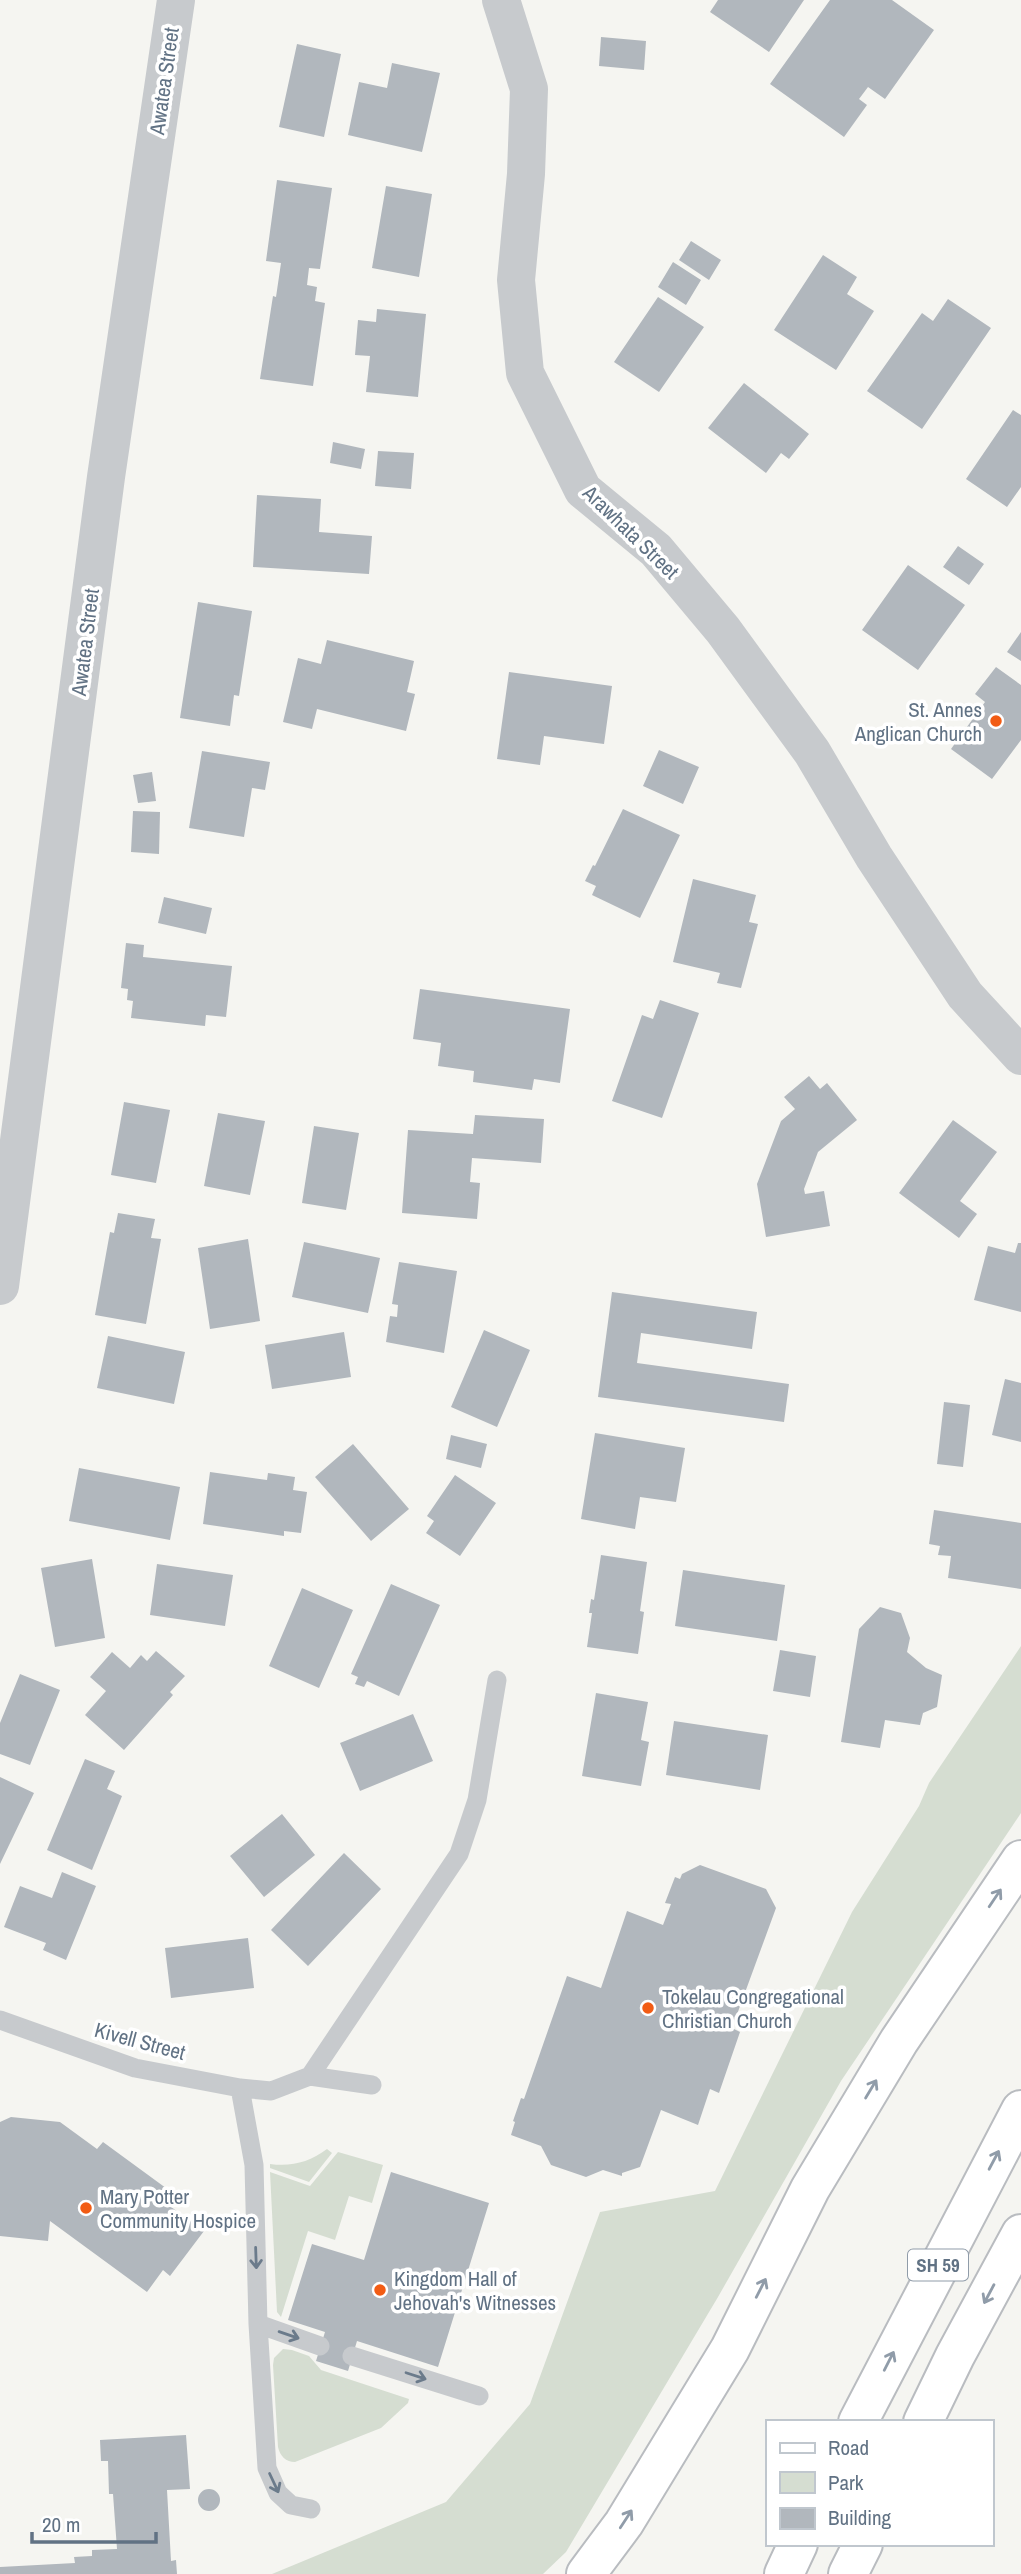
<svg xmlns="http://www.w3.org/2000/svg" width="1021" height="2574" viewBox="0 0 1021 2574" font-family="'Archivo Narrow',sans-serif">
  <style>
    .green { fill: #d5ddd1 }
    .building { fill: #b1b7bd }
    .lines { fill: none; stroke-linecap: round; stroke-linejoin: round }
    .primary-casing { stroke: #b9bcc0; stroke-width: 42 }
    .lane { stroke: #c7cacd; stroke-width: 19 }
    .street { stroke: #c7cacd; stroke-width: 38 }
    .primary { stroke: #fff; stroke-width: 38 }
    .oneway { stroke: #909ca9 }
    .oneway2 { stroke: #6b7b8b }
    .poi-dot { fill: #f25c14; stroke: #fff; stroke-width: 2.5 }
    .labels { text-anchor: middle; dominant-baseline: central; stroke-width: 7; stroke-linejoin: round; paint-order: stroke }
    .shield { fill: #fff; stroke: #909ca9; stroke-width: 2 }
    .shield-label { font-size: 19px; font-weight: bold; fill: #617284 }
    .street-label { font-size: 21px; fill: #617284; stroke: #fff }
    .poi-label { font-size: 21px; fill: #617284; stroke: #fff; text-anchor: start }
  </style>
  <rect width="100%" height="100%" fill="#f5f5f1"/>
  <path class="green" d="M 1021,1646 L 1021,1813 L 841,2081 L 718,2297 L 566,2552 L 543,2574 L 272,2574 L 446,2502 L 530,2404 L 600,2212 L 715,2191 L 852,1912 L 919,1806 L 929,1783 Z
    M 327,2149 L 332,2153 L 309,2182 L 270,2168 L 270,2164 C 292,2167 309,2162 327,2149 Z
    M 338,2152 L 383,2165 L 372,2203 L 349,2196 L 335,2240 L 308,2231 L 281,2317 L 277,2312 L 270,2172 L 310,2186 Z
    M 283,2349 L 292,2350 L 309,2356 L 321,2370 L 409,2399 L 408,2403 L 381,2428 L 295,2462 C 286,2462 280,2456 278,2447 L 273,2365 L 274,2358 Z"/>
  <path class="building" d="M 718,0 L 804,0 L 769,52 L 710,12 Z
    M 830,0 L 892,0 L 934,30 L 885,99 L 868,87 L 859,99 L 867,105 L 844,137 L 770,84 Z
    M 601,37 L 646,41 L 644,70 L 599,66 Z
    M 297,44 L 341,54 L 324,137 L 279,127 Z
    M 392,63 L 440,73 L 422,152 L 348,135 L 359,82 L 387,88 Z
    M 277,180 L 332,188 L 320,269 L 309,268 L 307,285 L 317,287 L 315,301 L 325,303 L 313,386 L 260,379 L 273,296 L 276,297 L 281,263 L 266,261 Z
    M 386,186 L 432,194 L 419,277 L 372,268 Z
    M 691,241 L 721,260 L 709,280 L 679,260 Z
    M 823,255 L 857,277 L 847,294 L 874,311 L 836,370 L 774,330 Z
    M 673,262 L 701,280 L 686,305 L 658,287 Z
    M 658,297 L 704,327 L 659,392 L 614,362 Z
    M 948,299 L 991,328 L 922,429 L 867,391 L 922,313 L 933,321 Z
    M 377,309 L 426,314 L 418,397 L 366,392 L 370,356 L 355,355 L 358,320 L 376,322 Z
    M 744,383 L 809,434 L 789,459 L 781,453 L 766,473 L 708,428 Z
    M 1013,410 L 1021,415 L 1021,487 L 1007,507 L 966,479 Z
    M 333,442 L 365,449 L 361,469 L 330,463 Z
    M 378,451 L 414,453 L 411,489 L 375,486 Z
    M 257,495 L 321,499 L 319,532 L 372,536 L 369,574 L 253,567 Z
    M 958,546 L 984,564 L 969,585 L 943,567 Z
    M 908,565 L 965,605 L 918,670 L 862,630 Z
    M 198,602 L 252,611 L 239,696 L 234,695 L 230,726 L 180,718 Z
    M 1021,632 L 1021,661 L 1007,652 Z
    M 327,640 L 414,661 L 407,692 L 415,694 L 406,731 L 317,709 L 312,729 L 283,722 L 298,658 L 321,664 Z
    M 996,667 L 1021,685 L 1021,740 L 992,779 L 951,749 L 985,702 L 975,694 Z
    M 509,672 L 612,686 L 604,744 L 544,736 L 540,765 L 497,759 Z
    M 659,750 L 699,767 L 683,804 L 643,786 Z
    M 202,751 L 270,762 L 265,790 L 252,788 L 244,837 L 189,828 Z
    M 152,772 L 156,801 L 138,803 L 133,775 Z
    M 623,809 L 680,835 L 640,918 L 592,895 L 596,886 L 585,881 L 593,865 L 595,866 Z
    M 133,811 L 160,812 L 159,854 L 131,852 Z
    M 693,879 L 756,895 L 749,922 L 758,924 L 741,988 L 717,983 L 720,973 L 673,962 Z
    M 164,897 L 212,908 L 206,934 L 158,923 Z
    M 126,943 L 144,945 L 143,957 L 232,966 L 226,1017 L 206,1015 L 205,1026 L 131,1018 L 133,1001 L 127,1000 L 128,989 L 121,988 Z
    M 420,989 L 570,1009 L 560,1083 L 534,1079 L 532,1090 L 473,1082 L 474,1071 L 438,1066 L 441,1043 L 413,1039 Z
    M 660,1000 L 699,1013 L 662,1118 L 612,1101 L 642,1015 L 653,1019 Z
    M 809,1076 L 820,1089 L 827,1083 L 857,1120 L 818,1152 L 804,1189 L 805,1194 L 824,1191 L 830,1226 L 766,1237 L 757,1184 L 781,1121 L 795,1109 L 784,1097 Z
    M 124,1102 L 170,1110 L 156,1183 L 111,1175 Z
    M 218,1113 L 265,1121 L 250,1195 L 204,1186 Z
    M 475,1115 L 544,1119 L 541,1163 L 472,1158 L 470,1182 L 480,1183 L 477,1219 L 402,1213 L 408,1130 L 473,1134 Z
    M 953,1120 L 997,1152 L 960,1201 L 977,1214 L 959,1238 L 899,1193 Z
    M 314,1126 L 359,1133 L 346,1210 L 302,1203 Z
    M 118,1213 L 155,1219 L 151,1238 L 161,1239 L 146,1324 L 95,1315 L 110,1232 L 114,1233 Z
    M 248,1239 L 260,1321 L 210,1329 L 198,1248 Z
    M 304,1242 L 380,1258 L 368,1313 L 292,1297 Z
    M 1018,1243 L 1021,1243 L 1021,1312 L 974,1300 L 988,1246 L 1015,1253 Z
    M 399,1262 L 457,1271 L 444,1353 L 386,1342 L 390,1316 L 397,1317 L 398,1305 L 392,1304 Z
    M 612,1292 L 757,1312 L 752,1349 L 641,1333 L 637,1363 L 789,1384 L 784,1422 L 598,1397 Z
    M 484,1330 L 530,1350 L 497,1427 L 451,1407 Z
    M 344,1332 L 351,1377 L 272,1389 L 265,1345 Z
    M 108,1336 L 185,1352 L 174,1404 L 97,1388 Z
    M 1005,1379 L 1021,1383 L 1021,1442 L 992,1435 Z
    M 944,1402 L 970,1405 L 963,1467 L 937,1464 Z
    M 595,1433 L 685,1448 L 676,1502 L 640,1497 L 635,1529 L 581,1519 Z
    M 451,1435 L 487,1444 L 481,1468 L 446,1459 Z
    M 353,1444 L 409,1509 L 371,1541 L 315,1477 Z
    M 79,1468 L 180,1487 L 170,1540 L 69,1521 Z
    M 210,1472 L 267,1480 L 268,1473 L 295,1477 L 293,1490 L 307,1492 L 301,1533 L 284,1531 L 284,1536 L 203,1524 Z
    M 455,1475 L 496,1503 L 460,1556 L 426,1533 L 434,1521 L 427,1516 Z
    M 934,1510 L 1021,1523 L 1021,1589 L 948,1578 L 951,1556 L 938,1555 L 940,1546 L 929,1544 Z
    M 601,1555 L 647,1562 L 640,1611 L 644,1612 L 638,1654 L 587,1647 L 592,1613 L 589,1613 L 591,1599 L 594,1600 Z
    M 92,1559 L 105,1638 L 55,1647 L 41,1568 Z
    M 157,1564 L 233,1575 L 225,1626 L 150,1615 Z
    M 683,1570 L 785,1585 L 777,1641 L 675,1626 Z
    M 391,1584 L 440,1605 L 399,1696 L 367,1681 L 364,1687 L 355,1684 L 358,1677 L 351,1674 Z
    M 302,1588 L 353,1610 L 319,1688 L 269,1666 Z
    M 880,1607 L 901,1613 L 910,1638 L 907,1652 L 926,1668 L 942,1675 L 937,1707 L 923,1713 L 920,1725 L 885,1720 L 880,1748 L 841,1742 L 859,1629 Z
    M 780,1650 L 816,1656 L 810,1697 L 773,1691 Z
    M 156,1651 L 185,1676 L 170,1692 L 173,1695 L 124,1750 L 85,1715 L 106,1691 L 90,1677 L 112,1652 L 130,1668 L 141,1655 L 147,1661 Z
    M 20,1674 L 60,1690 L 30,1765 L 0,1754 L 0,1723 Z
    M 596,1693 L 648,1702 L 641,1740 L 649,1742 L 641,1786 L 582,1776 Z
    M 413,1714 L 433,1761 L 360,1791 L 340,1743 Z
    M 674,1721 L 768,1735 L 760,1790 L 666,1775 Z
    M 85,1759 L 115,1771 L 107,1789 L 122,1796 L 92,1870 L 47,1850 Z
    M 0,1777 L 34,1793 L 0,1864 Z
    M 282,1814 L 315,1855 L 264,1897 L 230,1856 Z
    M 344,1853 L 381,1889 L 308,1966 L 271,1930 Z
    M 700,1865 L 766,1889 L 776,1908 L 732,2028 L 740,2032 L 719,2093 L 710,2089 L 698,2125 L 661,2110 L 640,2167 L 622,2173 L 622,2176 L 603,2170 L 586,2177 L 551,2165 L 541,2146 L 511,2135 L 515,2122 L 513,2121 L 521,2098 L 524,2099 L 567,1976 L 601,1988 L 627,1911 L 663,1925 L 671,1904 L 665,1903 L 675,1877 L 680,1879 L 682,1874 Z
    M 62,1872 L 96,1886 L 66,1960 L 43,1950 L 46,1943 L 4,1927 L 20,1886 L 52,1898 Z
    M 248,1938 L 254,1988 L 171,1998 L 165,1948 Z
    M 11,2117 L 60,2122 L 97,2149 L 103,2142 L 170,2191 L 163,2201 L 204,2231 L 170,2276 L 163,2270 L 147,2292 L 50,2221 L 48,2241 L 0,2236 L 0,2122 Z
    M 391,2172 L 489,2203 L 438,2367 L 357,2341 L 348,2371 L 316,2361 L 325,2332 L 288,2320 L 312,2244 L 364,2260 Z
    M 186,2435 L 190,2489 L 167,2490 L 171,2561 L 176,2560 L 177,2574 L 0,2574 L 0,2567 L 75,2563 L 74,2557 L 92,2556 L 92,2550 L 117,2549 L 113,2494 L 109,2494 L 108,2461 L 101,2461 L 100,2440 Z
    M198 2500a11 11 0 1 1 22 0a11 11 0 1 1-22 0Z"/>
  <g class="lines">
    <g class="primary-casing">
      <path id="primary" d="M 858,2422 L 1021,2110
        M 923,2422 L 955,2356 L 1021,2234
        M 586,2574 L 624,2523 L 730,2349 L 810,2189 L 899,2041 L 1021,1860
        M 784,2574 L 798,2544
        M 848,2574 L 863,2544"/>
    </g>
    <path class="lane" d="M 0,2020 L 135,2068 L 240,2088 L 271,2091 L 310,2076 L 372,2085
      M 310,2076 L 459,1854 L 477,1800 L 497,1680
      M 240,2088 L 254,2165 L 258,2324 L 267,2468 L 278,2493 L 291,2505 L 311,2509
      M 258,2324 L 320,2346
      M 352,2356 L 479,2396"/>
    <path class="street" d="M 501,0 L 529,89 L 526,174 L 516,280 L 525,373 L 583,490 L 656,550 L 723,630 L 812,752 L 874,857 L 965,995 L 1021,1056
      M 0,1286 L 106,477 L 176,0"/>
    <use href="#primary" class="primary"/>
  </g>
  <defs><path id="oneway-shaft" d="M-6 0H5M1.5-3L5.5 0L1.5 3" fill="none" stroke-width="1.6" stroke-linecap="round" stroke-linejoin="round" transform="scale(1.75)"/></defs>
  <g class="oneway">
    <use href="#oneway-shaft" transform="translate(995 1898) rotate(-56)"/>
    <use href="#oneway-shaft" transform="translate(871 2089) rotate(-59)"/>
    <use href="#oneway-shaft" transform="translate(994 2160) rotate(-62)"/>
    <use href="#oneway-shaft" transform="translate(761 2288) rotate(-63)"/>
    <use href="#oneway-shaft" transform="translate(989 2294) rotate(118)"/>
    <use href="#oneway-shaft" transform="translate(889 2361) rotate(-63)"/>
    <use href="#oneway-shaft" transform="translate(626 2519) rotate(-57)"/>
  </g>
  <g class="oneway2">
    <use href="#oneway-shaft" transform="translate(256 2258) rotate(88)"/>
    <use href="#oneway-shaft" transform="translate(289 2335) rotate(19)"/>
    <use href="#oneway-shaft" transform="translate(416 2376) rotate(18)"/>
    <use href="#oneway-shaft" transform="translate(274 2483) rotate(65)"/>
  </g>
  <g class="poi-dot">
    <circle cx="996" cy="721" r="7"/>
    <circle cx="648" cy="2008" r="7"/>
    <circle cx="86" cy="2208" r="7"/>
    <circle cx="380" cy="2290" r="7"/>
  </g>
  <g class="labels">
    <rect class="shield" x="908" y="2249.5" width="60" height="31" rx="5"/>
    <g class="shield-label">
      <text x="938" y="2265">SH 59</text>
    </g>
    <g class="street-label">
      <text transform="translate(164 81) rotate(-82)">Awatea Street</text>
      <text transform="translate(631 532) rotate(44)">Arawhata Street</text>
      <text transform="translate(85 642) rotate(-83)">Awatea Street</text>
      <text transform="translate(140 2041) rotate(15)">Kivell Street</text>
    </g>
    <g class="poi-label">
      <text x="982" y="709" text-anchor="end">St. Annes<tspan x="982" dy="24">Anglican Church</tspan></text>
      <text x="662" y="1996">Tokelau Congregational<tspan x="662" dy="24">Christian Church</tspan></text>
      <text x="100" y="2196">Mary Potter<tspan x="100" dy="24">Community Hospice</tspan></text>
      <text x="394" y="2278">Kingdom Hall of<tspan x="394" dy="24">Jehovah's Witnesses</tspan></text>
    </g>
  </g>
  <rect x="766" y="2420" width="228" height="126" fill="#ffffff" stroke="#c0c7ce" stroke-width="2"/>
  <rect x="780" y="2443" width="35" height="10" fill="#ffffff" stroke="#c0c7ce" stroke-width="2"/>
  <text x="828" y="2455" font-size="21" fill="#617284">Road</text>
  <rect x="780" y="2472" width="35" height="21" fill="#d5ddd1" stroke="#c0c7ce" stroke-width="2"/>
  <text x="828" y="2490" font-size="21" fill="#617284">Park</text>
  <rect x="780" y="2508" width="35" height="21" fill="#b1b7bd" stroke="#c0c7ce" stroke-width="2"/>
  <text x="828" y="2525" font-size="21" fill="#617284">Building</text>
  <path d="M32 2532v10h124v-10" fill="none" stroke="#617284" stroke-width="3.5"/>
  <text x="42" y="2532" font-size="21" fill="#617284" stroke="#ffffff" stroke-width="5" paint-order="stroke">20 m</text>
</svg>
